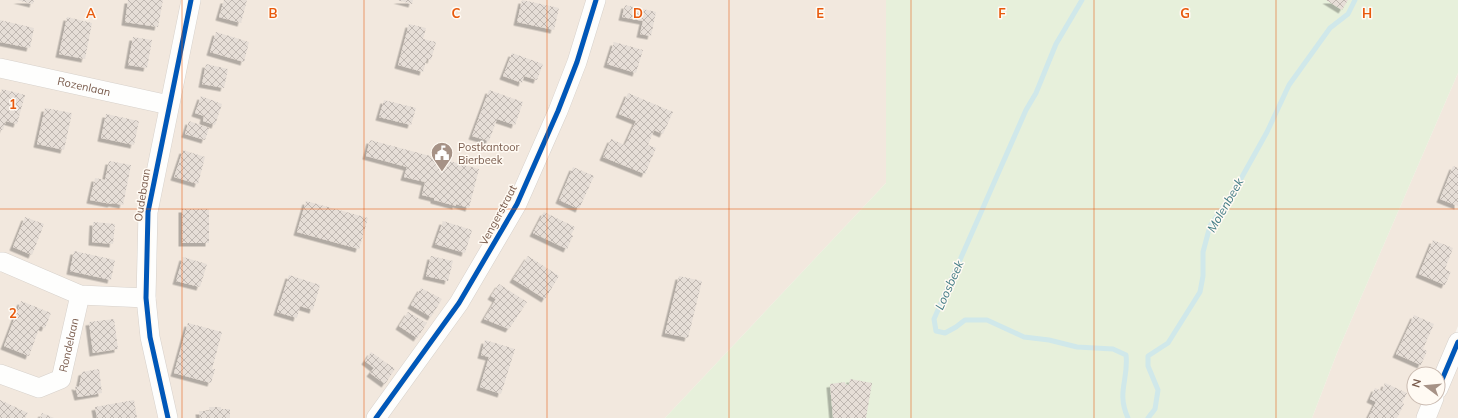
<svg xmlns="http://www.w3.org/2000/svg" width="1458" height="418" viewBox="0 0 1458 418" font-family="Mulish,sans-serif">
  <style>
    .residential { fill: #f2e8de }
    .green { fill: #e7f0db }
    .lines { fill: none; stroke-linecap: round; stroke-linejoin: round }
    .stream { stroke: #d0e8ea; stroke-width: 5 }
    .building { fill: url(#building-cross-hatch); filter: url(#shadow) }
    .minor-casing { stroke: #d7d1cb; stroke-width: 20 }
    .minor { stroke: #fefefd; stroke-width: 19 }
    .cycleway-casing { stroke: #fffaf3; stroke-width: 8 }
    .cycleway { stroke: #0057b8; stroke-width: 5 }
    .grid { fill: none; stroke: #e8590c; stroke-width: 1; stroke-opacity: 0.55 }
    .labels { text-anchor: middle; dominant-baseline: central; stroke-width: 3; stroke-linejoin: round; paint-order: stroke }
    .street-label { font-size: 11px; fill: #7a5c4d; stroke: #fffaf3 }
    .poi-label { font-size: 11px; fill: #7a5c4d; stroke: #fffaf3; text-anchor: start }
    .water-label { font-size: 12px; font-style: italic; fill: #437c86; stroke: #fffaf3 }
    .grid-label { font-size: 13px; text-anchor: middle; font-weight: bold; fill: #e8590c; stroke: #fffaf3; stroke-width: 3; stroke-linejoin: round; paint-order: stroke }
  </style>
  <defs>
    <pattern id="building-cross-hatch" width="8" height="8" patternUnits="userSpaceOnUse"><rect width="8" height="8" fill="#e6ded7"/><path d="M0 0l8 8M0 8l8-8" fill="none" stroke="#bfb7b1"/></pattern>
    <filter id="shadow"><feDropShadow dx="-3.5" dy="3.5" stdDeviation="0" flood-color="#0004"/></filter>
  </defs>
  <rect width="100%" height="100%" fill="#f9f5f0"/>
  <path class="residential" d="M 0,0 L 886,0 L 886,183 L 665,418 L 0,418 Z
    M 1458,73 L 1458,326 L 1438,375 L 1414,374 L 1414,398 L 1428,398 L 1420,418 L 1312,418 L 1337,353 Z
    M 1458,358 L 1458,418 L 1432,418 Z"/>
  <path class="green" d="M 886,0 L 1458,0 L 1458,73 L 1337,353 L 1312,418 L 665,418 L 886,183 Z"/>
  <g class="lines">
    <path class="stream" d="M 1082,0 L 1056,44 L 1036,93 L 1026,110 L 934,319 L 936,331 L 945,333 L 956,327 L 965,320 L 987,320 L 1024,337 L 1049,340 L 1077,347 L 1113,349 L 1126,355 C 1129,379 1116,392 1128,418
      M 1148,418 L 1155,409 L 1158,390 L 1148,366 L 1148,356 L 1168,343 L 1200,292 L 1203,276 L 1203,252 L 1210,226 L 1233,193 L 1267,132 L 1289,85 L 1330,28 L 1348,14 L 1355,0"/>
  </g>
  <path class="building" d="M 17,0 L 34,0 L 33,4 Z
    M 128,0 L 163,0 L 158,27 L 125,22 Z
    M 224,0 L 247,0 L 241,23 L 219,17 Z
    M 397,0 L 413,0 L 412,4 Z
    M 522,0 L 559,8 L 554,30 L 517,22 Z
    M 1326,0 L 1348,0 L 1342,10 Z
    M 625,5 L 656,12 L 651,36 L 640,34 L 643,21 L 622,17 Z
    M 67,17 L 92,23 L 85,59 L 59,54 Z
    M 0,20 L 34,28 L 30,48 L 0,42 Z
    M 409,24 L 426,28 L 423,39 L 436,42 L 431,60 L 427,58 L 423,72 L 398,65 Z
    M 216,32 L 249,42 L 244,62 L 210,52 Z
    M 133,37 L 152,40 L 147,68 L 128,65 Z
    M 614,42 L 643,50 L 636,73 L 607,64 Z
    M 512,53 L 543,64 L 537,80 L 524,76 L 522,83 L 503,76 Z
    M 206,64 L 228,69 L 224,88 L 202,84 Z
    M 2,89 L 25,95 L 17,124 L 6,121 L 3,130 L 0,130 L 0,95 Z
    M 489,90 L 523,102 L 515,125 L 497,119 L 489,141 L 472,136 Z
    M 628,93 L 673,112 L 663,134 L 654,130 L 648,145 L 656,148 L 645,174 L 603,157 L 611,139 L 625,145 L 636,121 L 619,114 Z
    M 201,96 L 222,104 L 215,125 L 203,121 L 204,116 L 195,113 Z
    M 384,100 L 416,108 L 411,125 L 379,117 Z
    M 45,108 L 72,113 L 64,150 L 37,144 Z
    M 106,114 L 139,121 L 134,145 L 101,138 Z
    M 189,121 L 209,128 L 205,140 L 185,134 Z
    M 370,140 L 479,169 L 469,208 L 456,204 L 456,206 L 434,200 L 434,198 L 422,195 L 425,182 L 404,177 L 407,167 L 366,156 Z
    M 183,150 L 205,157 L 198,184 L 174,177 Z
    M 109,161 L 131,165 L 123,205 L 112,203 L 111,204 L 90,200 L 95,178 L 105,180 Z
    M 1453,166 L 1458,168 L 1458,206 L 1440,199 Z
    M 573,167 L 594,176 L 579,209 L 559,200 Z
    M 306,201 L 368,218 L 359,249 L 297,232 Z
    M 182,209 L 209,209 L 209,243 L 182,243 Z
    M 544,212 L 575,227 L 571,235 L 573,236 L 567,249 L 533,233 Z
    M 25,217 L 44,224 L 32,255 L 13,247 Z
    M 443,221 L 472,230 L 465,253 L 435,244 Z
    M 93,222 L 115,224 L 113,244 L 92,242 Z
    M 1433,240 L 1453,248 L 1445,269 L 1451,272 L 1445,285 L 1419,274 Z
    M 74,251 L 115,260 L 111,280 L 70,271 Z
    M 431,256 L 453,261 L 448,281 L 426,276 Z
    M 528,256 L 559,276 L 545,299 L 513,279 Z
    M 183,257 L 207,264 L 200,287 L 176,281 Z
    M 289,275 L 320,285 L 313,310 L 300,306 L 297,318 L 277,312 Z
    M 679,276 L 702,281 L 688,338 L 665,333 Z
    M 499,284 L 527,302 L 509,329 L 484,319 L 496,299 L 491,296 Z
    M 421,288 L 442,299 L 431,317 L 411,305 Z
    M 21,301 L 51,313 L 45,328 L 40,326 L 29,356 L 4,346 Z
    M 408,312 L 427,323 L 417,338 L 399,326 Z
    M 1414,315 L 1434,324 L 1423,349 L 1427,351 L 1421,365 L 1396,354 Z
    M 114,319 L 118,349 L 93,353 L 89,322 Z
    M 188,323 L 222,332 L 212,369 L 215,369 L 211,383 L 174,373 Z
    M 485,340 L 515,349 L 501,394 L 480,387 L 489,357 L 481,355 Z
    M 371,352 L 395,369 L 385,384 L 370,373 L 374,368 L 365,361 Z
    M 99,369 L 102,393 L 78,397 L 75,386 L 79,387 L 82,372 Z
    M 850,379 L 872,383 L 866,418 L 833,418 L 830,384 L 845,382 L 845,384 L 849,385 Z
    M 1385,383 L 1407,393 L 1402,403 L 1404,404 L 1397,418 L 1368,418 L 1376,402 L 1370,399 L 1375,388 L 1382,391 Z
    M 0,400 L 28,413 L 25,418 L 0,418 Z
    M 134,400 L 137,418 L 97,418 L 95,407 Z
    M 209,407 L 221,407 L 221,409 L 230,409 L 230,418 L 200,418 L 199,411 L 210,411 Z
    M 42,413 L 54,418 L 40,418 Z"/>
  <g class="lines">
    <g class="minor-casing">
      <g id="minor">
        <path id="s1" d="M 0,68 L 169,105"/>
        <path d="M 0,262 L 3,262 L 80,295 L 146,298"/>
        <path id="s2" d="M 0,374 L 39,388 L 61,379 L 80,295"/>
        <path d="M 1438,389 L 1458,342"/>
        <path d="M 168,418 L 150,337 L 146,298 L 148,212 L 191,0"/>
        <path d="M 376,418 L 459,303 L 517,204 L 558,111 L 577,62 L 596,0"/>
        <path d="M 1426,418 L 1434,398"/>
      </g>
    </g>
    <use href="#minor" class="minor"/>
    <g class="cycleway-casing">
      <path id="cycleway" d="M 1438,389 L 1458,342
        M 168,418 L 150,337 L 146,298 L 148,212 L 191,0
        M 376,418 L 459,303 L 517,204 L 558,111 L 577,62 L 596,0"/>
    </g>
    <use href="#cycleway" class="cycleway"/>
  </g>
  <path class="grid" d="M 182,0 L 182,418M 364,0 L 364,418M 547,0 L 547,418M 729,0 L 729,418M 911,0 L 911,418M 1094,0 L 1094,418M 1276,0 L 1276,418M 0,209 L 1458,209"/>
  <defs>
    <g id="civic-pin" transform="scale(1.15)"><path d="M0 17L-7.5 6A9.5 9.5 0 1 1 7.5 6Z" fill="#a69286" stroke="#fffaf3"/><path d="M-.6-6.5H3V-4.5H.6V-3L4-1V1h2V6H-6V1h2V-1L-.6-3ZM-1.2 2.5V6h2.4V2.5Z" fill="#fff"/></g>
  </defs>
  <g fill-rule="evenodd">
    <use href="#civic-pin" x="442" y="153"/>
  </g>
  <g class="labels">
    <g class="street-label">
      <text stroke="none"><textPath href="#s1" startOffset="86">Rozenlaan</textPath></text>
      <text transform="translate(142 195) rotate(-81)">Oudebaan</text>
      <text transform="translate(498 215) rotate(-62)">Vengerstraat</text>
      <text stroke="none"><textPath href="#s2" startOffset="100">Rondelaan</textPath></text>
    </g>
    <g class="poi-label">
      <text x="458" y="147">Postkantoor<tspan x="458" dy="13">Bierbeek</tspan></text>
    </g>
    <g class="water-label">
      <text transform="translate(1225 205) rotate(-60)">Molenbeek</text>
      <text transform="translate(949 285) rotate(-66)">Loosbeek</text>
    </g>
  </g>
  <g class="grid-label">
    <text x="91" y="18">A</text>
    <text x="273" y="18">B</text>
    <text x="456" y="18">C</text>
    <text x="638" y="18">D</text>
    <text x="820" y="18">E</text>
    <text x="1002" y="18">F</text>
    <text x="1185" y="18">G</text>
    <text x="1367" y="18">H</text>
    <text x="13" y="109">1</text>
    <text x="13" y="318">2</text>
  </g>
  <g transform="translate(1426 386) rotate(286)"><circle r="19" fill="#fffaf3" stroke="#cabbb1"/>
  <path d="M0-3L7 15L0 10L-7 15Z" fill="#a69286"/>
  <text y="-6" font-size="11" font-weight="bold" text-anchor="middle" fill="#7a5c4d">N</text>
  </g>
</svg>
